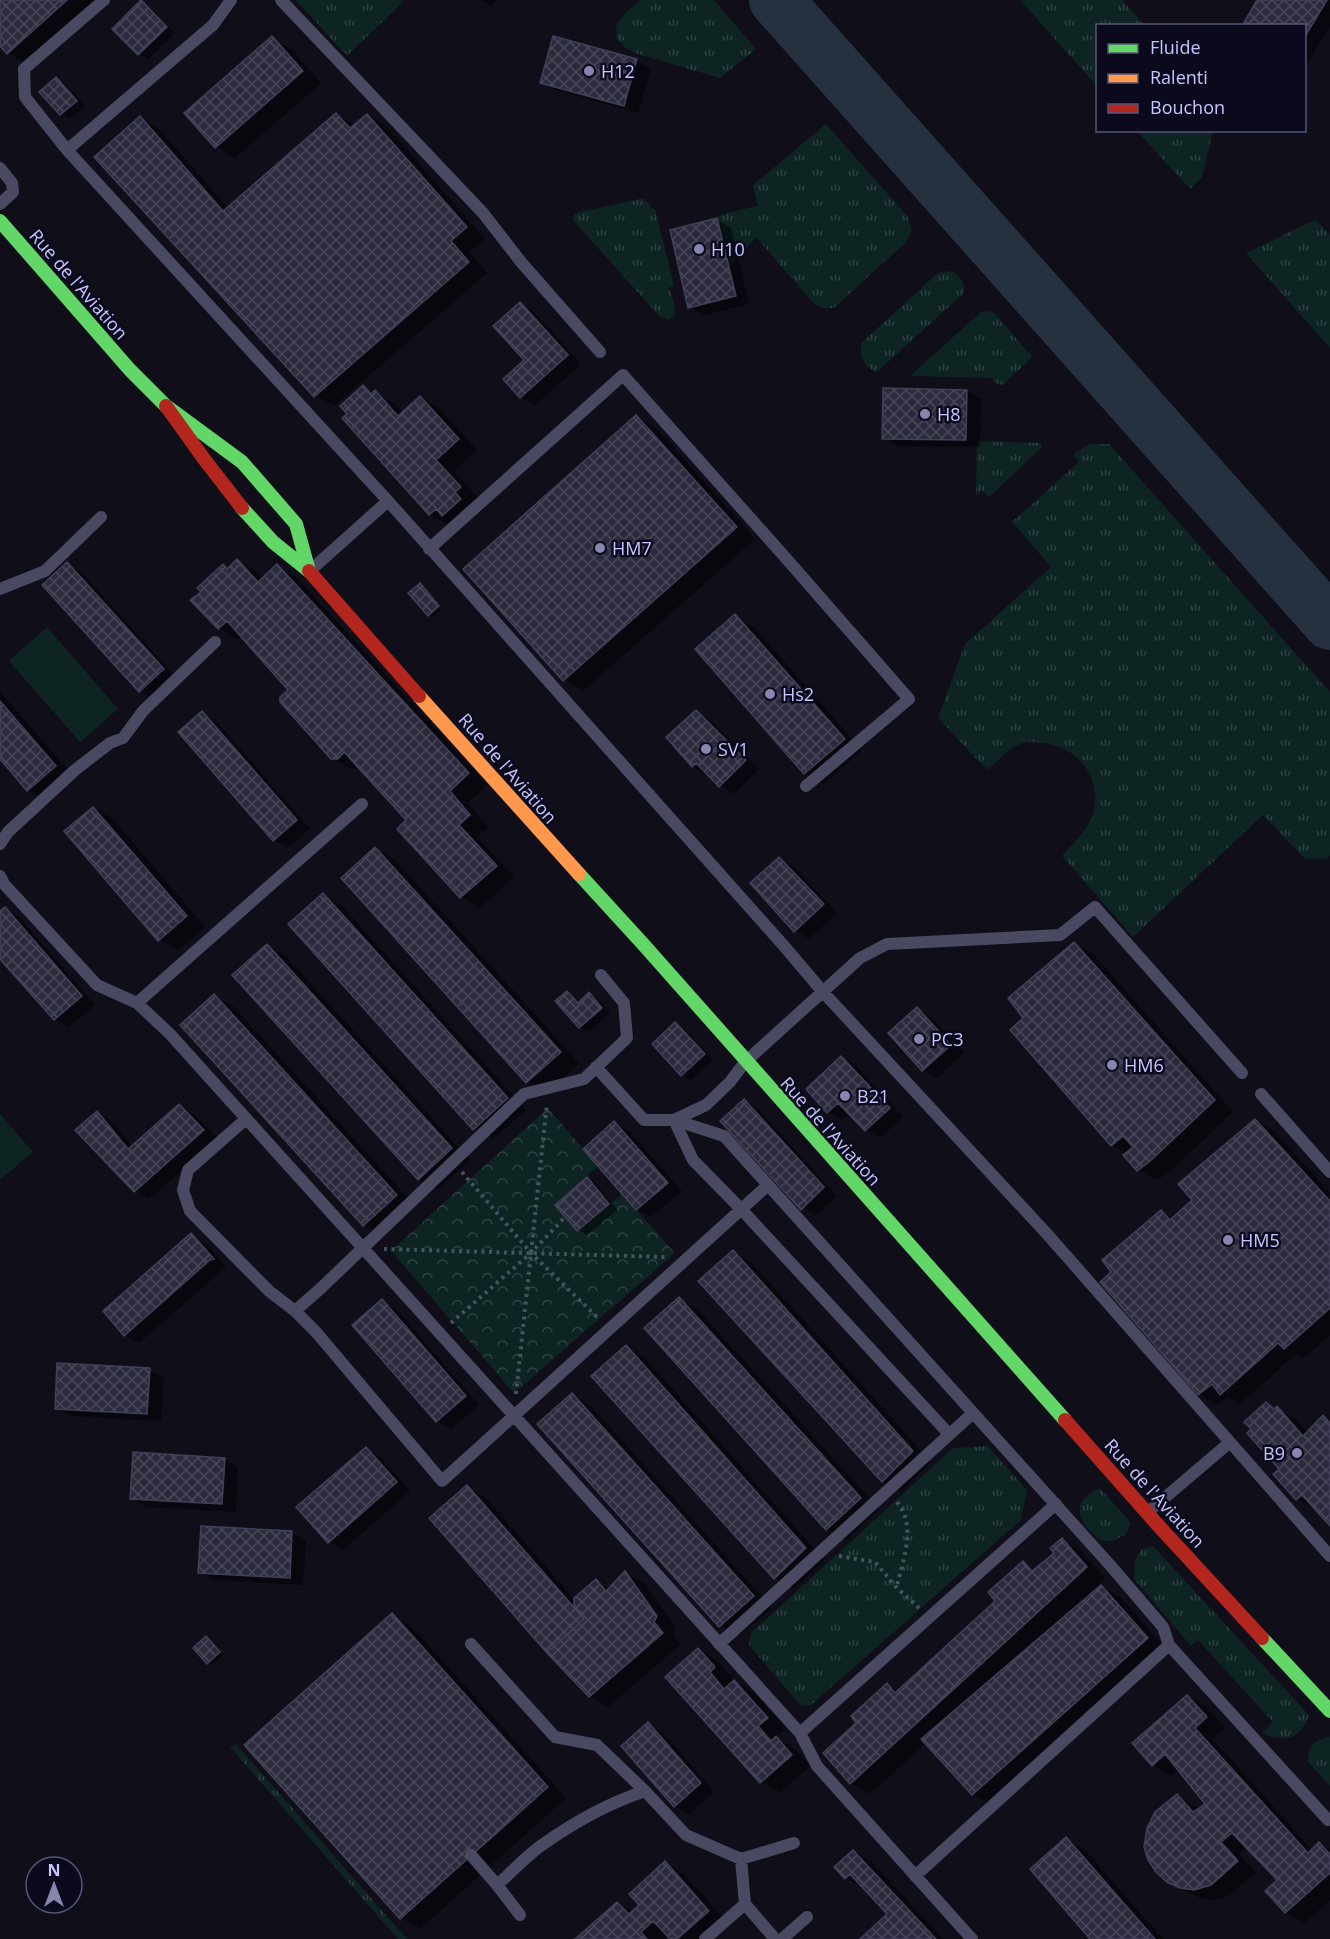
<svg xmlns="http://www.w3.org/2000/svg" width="1330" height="1939" viewBox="0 0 1330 1939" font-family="'Open Sans',sans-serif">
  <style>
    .grass { fill: url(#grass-tufts) }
    .park { fill: url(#park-crowns) }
    .garden { fill: #0d2423 }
    .shadow { fill: #0007 }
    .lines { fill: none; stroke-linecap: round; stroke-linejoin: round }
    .taxiway { stroke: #25313e; stroke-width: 54 }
    .building { fill: url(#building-cross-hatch); stroke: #414058; stroke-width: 1.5 }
    .path { stroke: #425460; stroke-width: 4; stroke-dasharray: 3 4.5; stroke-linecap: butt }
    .lane { stroke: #494a62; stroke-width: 12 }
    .fast { stroke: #63d668; stroke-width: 14 }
    .slow { stroke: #ff974d; stroke-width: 14 }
    .jam { stroke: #b3261e; stroke-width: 14 }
    .poi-dot { fill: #8786ae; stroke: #0b0a1d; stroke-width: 2 }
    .labels { text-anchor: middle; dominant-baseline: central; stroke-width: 5; stroke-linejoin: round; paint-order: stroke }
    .poi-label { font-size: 18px; fill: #c7c6ff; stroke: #0b0a1d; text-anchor: start }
    .street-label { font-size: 18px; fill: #c7c6ff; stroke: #0b0a1d }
  </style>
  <defs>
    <pattern id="grass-tufts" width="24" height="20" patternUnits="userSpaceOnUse" patternTransform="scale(1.5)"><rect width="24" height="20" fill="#0d2423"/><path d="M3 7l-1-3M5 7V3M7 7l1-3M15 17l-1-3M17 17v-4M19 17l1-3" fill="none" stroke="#2f4244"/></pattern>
    <pattern id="park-crowns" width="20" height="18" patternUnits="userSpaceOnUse" patternTransform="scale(1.5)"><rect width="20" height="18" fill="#0d2423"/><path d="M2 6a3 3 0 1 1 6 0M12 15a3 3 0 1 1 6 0" fill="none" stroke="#2f4244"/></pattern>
    <pattern id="building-cross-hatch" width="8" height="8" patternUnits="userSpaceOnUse" patternTransform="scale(1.5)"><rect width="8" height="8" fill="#2c2b3d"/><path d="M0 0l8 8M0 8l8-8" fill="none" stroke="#49485a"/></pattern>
  </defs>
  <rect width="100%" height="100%" fill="#0f0e19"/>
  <path class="grass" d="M 296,0 L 403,0 L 399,6 L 348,55 L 342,51 Z
    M 640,0 L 714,0 L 756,49 L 720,78 L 638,54 L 626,48 L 617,39 L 616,26 L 623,15 Z
    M 1020,0 L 1122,0 L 1144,25 L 1098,26 L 1097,86 Z
    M 826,124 L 908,217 L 912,230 L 905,243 L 834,308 C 825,309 820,308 813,303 L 756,237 L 729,268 L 717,218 L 722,214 L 758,206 L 753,185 Z
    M 1137,131 L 1213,131 L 1202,177 L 1190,189 Z
    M 640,199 L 645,199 L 652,208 L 655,209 L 674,285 L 669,288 C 672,299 681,313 669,320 L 659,316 L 573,220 L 574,215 L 579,212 Z
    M 1315,221 L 1320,224 L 1330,235 L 1330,348 L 1246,253 L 1310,222 Z
    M 951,271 C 961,275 965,283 964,293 L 877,372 C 863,367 860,357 861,343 L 938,273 Z
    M 987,311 L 993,312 L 997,316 L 1032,357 L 1003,385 L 995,383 L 992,378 L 910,376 L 981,312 Z
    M 977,441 L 1041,443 L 1042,447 L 989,497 L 982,491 L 976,495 Z
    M 1090,444 L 1109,444 L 1330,692 L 1330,855 L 1326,859 L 1304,858 L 1263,815 L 1133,937 L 1062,856 C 1073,843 1090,828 1094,811 C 1101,775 1077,747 1043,743 C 1036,742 1026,741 1020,744 C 1010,747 996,763 987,770 L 938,718 L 965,644 L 1051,567 L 1012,522 L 1079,462 L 1073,454 Z
    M 988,1446 L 1027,1490 L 1021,1520 L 811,1705 L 801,1706 L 749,1645 L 751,1633 L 953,1448 Z
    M 1100,1488 L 1131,1523 L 1126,1534 C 1120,1537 1114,1542 1108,1541 C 1098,1541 1095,1535 1088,1529 C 1072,1510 1080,1497 1100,1488 Z
    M 1153,1546 L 1309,1715 C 1301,1739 1284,1744 1262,1733 L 1273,1722 L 1198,1640 L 1191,1646 L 1134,1579 L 1135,1561 L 1141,1550 Z
    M 1329,1736 L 1330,1738 L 1330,1786 L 1308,1762 C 1309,1745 1313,1742 1329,1736 Z
    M 236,1744 L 407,1939 L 398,1939 L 230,1747 Z"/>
  <path class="park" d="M 548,1108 L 598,1166 L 555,1205 L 577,1231 L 622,1194 L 675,1253 L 514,1393 L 391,1251 Z"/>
  <path class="garden" d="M 47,627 L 118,709 L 80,742 L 9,661 Z
    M 0,1114 L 33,1152 L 0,1180 Z"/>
  <path class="shadow" d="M 0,0 L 98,0 L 27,64 L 8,53 L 0,44 Z
    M 481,0 L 496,0 L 492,7 Z
    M 1259,0 L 1330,0 L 1330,26 L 1304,69 L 1304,26 Z
    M 141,2 L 150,8 L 175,33 L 148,59 L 139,54 Z
    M 272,38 L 291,49 L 321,83 L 235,158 L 216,147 L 186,113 Z
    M 637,61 L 651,69 L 638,113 L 556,90 L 542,82 Z
    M 56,79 L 65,84 L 85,106 L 70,119 L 61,114 L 41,92 Z
    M 336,115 L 354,125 L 367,115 L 386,126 L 485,239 L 469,252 L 487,273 L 334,406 L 315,396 L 140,118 L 159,129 L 229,209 Z
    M 717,220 L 731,228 L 749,304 L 704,315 L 689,307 Z
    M 520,304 L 534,312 L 581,364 L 535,405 L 520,397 L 526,360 Z
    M 363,387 L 394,403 L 403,413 L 421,398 L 440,409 L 477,450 L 454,471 L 479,499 L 449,525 L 430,514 L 344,418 L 349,414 Z
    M 967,391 L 981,399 L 980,447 L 898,446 L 884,438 Z
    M 637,417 L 656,428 L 755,539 L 583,691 L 564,680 Z
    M 238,561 L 257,572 L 263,579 L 277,566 L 296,577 L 487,785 L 468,803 L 488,827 L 477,837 L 514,877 L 480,908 L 461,897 L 408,820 L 360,766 L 357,769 L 351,769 L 332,758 L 291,690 L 242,635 L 237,639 L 219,628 L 203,592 L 224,566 L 229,569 Z
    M 67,564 L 81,572 L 177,678 L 154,699 L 140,691 Z
    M 420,585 L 442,609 L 433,617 L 429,614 Z
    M 735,616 L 754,627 L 862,750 L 824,784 L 805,773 Z
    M 0,692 L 74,777 L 47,800 L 28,790 L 0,757 Z
    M 696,712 L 710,720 L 759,769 L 734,794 L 693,766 Z
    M 202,713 L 216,721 L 310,829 L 288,848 L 274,840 Z
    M 94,808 L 113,819 L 205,927 L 178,950 L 159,939 Z
    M 376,849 L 394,859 L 579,1063 L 546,1093 L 527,1082 Z
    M 779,859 L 794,867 L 837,913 L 809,939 L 795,930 Z
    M 323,895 L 342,906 L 526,1110 L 493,1139 L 474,1128 Z
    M 5,909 L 19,917 L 95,1005 L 69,1027 L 55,1019 L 0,957 L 0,913 Z
    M 1074,943 L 1093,954 L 1233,1112 L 1168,1173 L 1157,1180 L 1138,1170 L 1127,1154 L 1112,1145 L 1025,1018 Z
    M 267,945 L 286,956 L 470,1160 L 437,1190 L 418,1179 Z
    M 567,992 L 580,1002 L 589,994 L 598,999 L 610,1013 L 589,1032 L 580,1027 Z
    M 215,996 L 234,1007 L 415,1206 L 383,1235 L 364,1225 Z
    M 917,1009 L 931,1017 L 964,1053 L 937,1078 L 923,1070 Z
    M 675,1024 L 685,1030 L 713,1060 L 691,1080 L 682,1075 Z
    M 842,1058 L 856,1066 L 903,1117 L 880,1138 L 866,1130 L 850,1113 L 842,1120 L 828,1112 L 808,1090 Z
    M 744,1101 L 758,1109 L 837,1196 L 816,1216 L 802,1208 Z
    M 180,1106 L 194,1114 L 218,1139 L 149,1199 L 135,1191 L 97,1113 L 111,1121 L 133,1147 Z
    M 1255,1120 L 1274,1131 L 1330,1193 L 1330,1335 L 1303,1359 L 1296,1354 L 1240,1404 L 1227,1397 L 1218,1405 L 1199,1394 L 1102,1282 L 1113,1272 L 1161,1212 L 1173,1219 L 1194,1200 Z
    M 615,1123 L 629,1131 L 682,1191 L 651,1217 L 637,1209 L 585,1149 Z
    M 587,1179 L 596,1184 L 617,1210 L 587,1235 L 578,1230 L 557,1205 Z
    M 191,1235 L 205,1243 L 226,1267 L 139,1343 L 125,1335 L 105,1311 Z
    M 733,1252 L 752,1263 L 931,1462 L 901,1491 L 882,1481 Z
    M 679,1299 L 698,1310 L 879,1509 L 846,1540 L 827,1529 Z
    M 382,1301 L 396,1309 L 479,1405 L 451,1429 L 437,1421 Z
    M 626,1347 L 645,1358 L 824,1560 L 794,1589 L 775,1578 Z
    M 149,1370 L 164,1378 L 161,1421 L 70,1416 L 56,1408 Z
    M 572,1395 L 591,1406 L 772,1608 L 739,1636 L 720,1625 Z
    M 1266,1404 L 1296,1419 L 1308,1433 L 1323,1417 L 1330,1421 L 1330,1524 L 1316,1510 L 1297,1499 L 1282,1470 Z
    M 366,1448 L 380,1457 L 410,1491 L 343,1550 L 329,1542 Z
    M 224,1459 L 238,1467 L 236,1512 L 146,1507 L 132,1498 Z
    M 467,1487 L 486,1498 L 575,1600 L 596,1581 L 610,1589 L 626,1573 L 644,1583 L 675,1627 L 673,1634 L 681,1644 L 608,1707 L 590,1696 Z
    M 292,1533 L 306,1541 L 303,1585 L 214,1580 L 200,1572 Z
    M 1062,1540 L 1081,1551 L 1105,1578 L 1098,1585 L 1120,1597 L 1166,1649 L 992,1805 L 973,1794 L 926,1743 L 870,1794 L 851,1783 L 858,1724 L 887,1685 L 899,1692 L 997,1602 L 1023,1563 L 1035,1570 L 1057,1553 Z
    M 392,1615 L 411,1626 L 566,1798 L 420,1929 L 401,1918 Z
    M 207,1638 L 223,1655 L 212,1665 L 208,1663 Z
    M 698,1649 L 717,1660 L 733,1679 L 732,1680 L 753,1692 L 786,1729 L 776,1738 L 795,1749 L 810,1766 L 780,1793 L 761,1782 Z
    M 1187,1696 L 1206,1707 L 1225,1728 L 1213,1739 L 1313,1851 L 1319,1844 L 1330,1850 L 1330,1900 L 1305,1923 L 1286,1912 L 1279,1880 L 1247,1846 L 1239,1854 L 1256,1872 L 1230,1895 L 1214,1900 L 1200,1898 L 1168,1881 L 1178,1796 L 1199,1809 L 1207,1804 L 1179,1769 L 1172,1776 L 1153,1765 Z
    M 648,1724 L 662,1732 L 714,1792 L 689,1814 L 675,1806 Z
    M 1066,1839 L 1085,1850 L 1163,1939 L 1092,1939 Z
    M 854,1851 L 872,1862 L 943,1939 L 862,1939 L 889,1914 L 865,1888 L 846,1878 Z
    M 665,1863 L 684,1874 L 727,1922 L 708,1939 L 672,1939 L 668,1935 L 664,1939 L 578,1939 L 617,1903 L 633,1912 L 641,1905 Z"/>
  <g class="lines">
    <path class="taxiway" d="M 776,0 L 1330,623"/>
  </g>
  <path class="building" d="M 0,0 L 67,0 L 7,54 L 0,46 Z
    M 141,0 L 167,27 L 138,55 L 112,29 Z
    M 1257,0 L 1327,0 L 1304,38 L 1304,26 L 1242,26 Z
    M 272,36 L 303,71 L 215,148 L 184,113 Z
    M 553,36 L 637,59 L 624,106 L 540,83 Z
    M 56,77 L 77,101 L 60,115 L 39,92 Z
    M 336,113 L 350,128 L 367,114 L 467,227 L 451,241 L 469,262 L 314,397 L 94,157 L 140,116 L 223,211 Z
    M 717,218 L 736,296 L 688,308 L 670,230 Z
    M 520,302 L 568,355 L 520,398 L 503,379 L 524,360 L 493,326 Z
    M 363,385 L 371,394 L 375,390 L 398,416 L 420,396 L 459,439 L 436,460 L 461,487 L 455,492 L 461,499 L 442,516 L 436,509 L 429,515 L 342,418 L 347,414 L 340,406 Z
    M 883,388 L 967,390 L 966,440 L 882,439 Z
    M 636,415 L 737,527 L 563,681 L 463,569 Z
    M 237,559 L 258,582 L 277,564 L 469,773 L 450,791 L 470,815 L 459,825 L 497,866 L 460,898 L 397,829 L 406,820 L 344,752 L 338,759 L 331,759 L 280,702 L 280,697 L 288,690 L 227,621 L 218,629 L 190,600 L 201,592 L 197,588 L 223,564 L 227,569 Z
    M 67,562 L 164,669 L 139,692 L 42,585 Z
    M 420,583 L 439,606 L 428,616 L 408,593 Z
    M 735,614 L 845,739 L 804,774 L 695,649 Z
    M 0,701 L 56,766 L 27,791 L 0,759 Z
    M 696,710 L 746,760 L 719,787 L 696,763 L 692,767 L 666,737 Z
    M 202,711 L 297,820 L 273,841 L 178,732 Z
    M 93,807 L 187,916 L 158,941 L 64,831 Z
    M 375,847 L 561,1052 L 526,1083 L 341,878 Z
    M 779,857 L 824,904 L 794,932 L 750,883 Z
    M 323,893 L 508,1098 L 473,1130 L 288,924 Z
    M 5,907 L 82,996 L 54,1020 L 0,959 L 0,911 Z
    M 1074,942 L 1215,1100 L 1149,1162 L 1137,1171 L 1123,1155 L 1133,1147 L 1123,1136 L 1111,1146 L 1010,1030 L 1023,1018 L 1008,998 Z
    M 267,944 L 452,1148 L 418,1180 L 232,975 Z
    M 567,991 L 578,1003 L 589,992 L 602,1008 L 579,1028 L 555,1001 Z
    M 214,994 L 397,1195 L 363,1226 L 180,1025 Z
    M 917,1007 L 951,1045 L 922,1071 L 888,1033 Z
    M 675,1022 L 705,1054 L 681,1076 L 652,1044 Z
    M 841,1056 L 890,1108 L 865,1131 L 838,1103 L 827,1113 L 806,1089 Z
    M 744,1099 L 824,1187 L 801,1210 L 720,1121 Z
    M 179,1104 L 204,1130 L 134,1192 L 75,1130 L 97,1111 L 128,1149 Z
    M 1255,1119 L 1330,1201 L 1330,1308 L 1284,1349 L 1278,1343 L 1220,1395 L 1212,1384 L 1198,1395 L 1100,1282 L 1111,1272 L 1102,1260 L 1161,1210 L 1170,1220 L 1192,1200 L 1178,1184 Z
    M 614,1121 L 668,1183 L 636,1210 L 583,1149 Z
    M 587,1177 L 609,1204 L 577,1231 L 555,1205 Z
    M 191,1233 L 214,1259 L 210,1260 L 124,1336 L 103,1311 Z
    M 733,1250 L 913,1451 L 882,1482 L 698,1281 Z
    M 679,1297 L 861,1498 L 826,1530 L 644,1328 Z
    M 382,1299 L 466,1396 L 436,1422 L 352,1325 Z
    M 626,1345 L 806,1548 L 774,1579 L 591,1376 Z
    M 57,1363 L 150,1368 L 147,1414 L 55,1409 Z
    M 572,1393 L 754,1596 L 719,1627 L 537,1424 Z
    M 1266,1402 L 1274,1409 L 1277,1406 L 1303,1436 L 1323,1415 L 1330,1423 L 1330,1526 L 1302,1495 L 1296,1500 L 1273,1474 L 1279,1469 L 1247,1433 L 1251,1429 L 1244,1422 Z
    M 366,1447 L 397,1482 L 328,1543 L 296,1507 Z
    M 133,1452 L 225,1458 L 222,1504 L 130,1499 Z
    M 467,1485 L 584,1619 L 547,1653 L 429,1518 Z
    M 201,1526 L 292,1531 L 290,1578 L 198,1573 Z
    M 1062,1538 L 1087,1567 L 850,1784 L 823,1753 L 856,1723 L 851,1716 L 887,1683 L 895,1693 L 995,1601 L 988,1592 L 1023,1561 L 1032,1571 L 1054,1553 L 1050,1548 Z
    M 625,1571 L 657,1616 L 654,1622 L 663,1633 L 589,1697 L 547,1653 L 584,1619 L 574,1608 L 574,1598 L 596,1579 L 606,1591 Z
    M 1101,1585 L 1148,1638 L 972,1795 L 921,1739 Z
    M 392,1613 L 548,1787 L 400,1919 L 244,1745 Z
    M 206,1636 L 220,1652 L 207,1664 L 193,1648 Z
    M 698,1648 L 715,1667 L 710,1672 L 724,1689 L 734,1680 L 768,1718 L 758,1726 L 771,1741 L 776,1736 L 792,1755 L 760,1783 L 665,1677 Z
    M 1187,1695 L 1207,1717 L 1195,1728 L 1308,1853 L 1319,1842 L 1330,1854 L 1330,1873 L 1285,1913 L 1265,1891 L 1277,1880 L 1232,1833 L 1221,1842 L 1238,1861 L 1211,1885 L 1194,1890 L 1180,1888 L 1167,1882 L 1156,1872 L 1148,1860 L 1144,1847 L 1147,1828 L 1155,1812 L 1177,1794 L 1193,1812 L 1205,1804 L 1165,1754 L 1152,1766 L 1132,1743 Z
    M 648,1722 L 701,1783 L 674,1807 L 621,1746 Z
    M 1066,1837 L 1155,1939 L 1090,1939 L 1030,1869 Z
    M 853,1850 L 936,1939 L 860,1939 L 887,1914 L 850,1874 L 845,1879 L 834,1867 Z
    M 665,1861 L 709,1911 L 677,1939 L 670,1939 L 653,1921 L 641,1932 L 647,1939 L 575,1939 L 617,1902 L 629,1914 L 639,1905 L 629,1894 Z"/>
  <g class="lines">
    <path class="path" d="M 462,1172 L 531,1253 L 600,1320
      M 384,1249 L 665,1257
      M 451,1323 L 531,1253 L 565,1217
      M 516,1394 L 547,1103
      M 897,1502 C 917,1526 903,1559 897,1586
      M 839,1556 L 875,1562 L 896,1587 L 919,1608"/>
    <path class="lane" d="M 104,0 L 24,69 L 25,97 L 67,150 L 388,501 L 784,946 L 823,992 L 1048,1235 L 1330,1556
      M 281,0 L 483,213 L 521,262 L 600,352
      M 67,150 L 213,25 L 231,0
      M 0,168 L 12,183 L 13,192 L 0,204
      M 429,549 L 623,375 L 784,556 L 909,699 L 806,786
      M 313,568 L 388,501
      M 0,589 L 45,571 L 101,517
      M 0,844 L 8,832 L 75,770 L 110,743 L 123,738 L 143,711 L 215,642
      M 0,876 L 4,884 L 97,985 L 137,1003 L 170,1034 L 800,1733 L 817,1766 L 972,1939
      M 601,975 L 624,1003 L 627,1038 L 584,1079 L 524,1094 L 320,1289 L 295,1311 L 316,1332 L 442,1481 L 768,1185
      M 137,1003 L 362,804
      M 596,1067 L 644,1120 L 674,1120 L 724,1136 L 1110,1565 L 1163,1627 L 1169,1645 L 1328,1820
      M 1261,1094 L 1330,1172
      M 246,1119 L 188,1170 L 183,1190 L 190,1211 L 269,1291 L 295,1311
      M 674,1120 L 706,1105 L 730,1082 L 745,1062 L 860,958 L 887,944 L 1060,935 L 1095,907 L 1242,1073
      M 674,1120 L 693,1160 L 741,1209 L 949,1434
      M 1148,1512 L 1229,1443
      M 471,1644 L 555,1737 L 597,1745 L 645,1791 L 686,1835 L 741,1859 L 794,1843
      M 719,1644 L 973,1413
      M 800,1733 L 1056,1504
      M 471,1855 L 497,1885 L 520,1915
      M 741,1859 L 745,1904 L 775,1939
      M 915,1876 L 1169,1645
      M 497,1885 C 512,1872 526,1856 542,1845 C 573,1823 609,1803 645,1791
      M 705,1939 L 745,1904
      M 782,1939 L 807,1917"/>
    <path class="fast" d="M 0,221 L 130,370 L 166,406 L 242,462 L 296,524 L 309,571 L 273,542 L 242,508
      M 579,874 L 643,944 L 1065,1420
      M 1262,1638 L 1330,1711"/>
    <path class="slow" d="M 419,696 L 579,874"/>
    <path class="jam" d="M 166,406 L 204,459 L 242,508
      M 309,571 L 419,696
      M 1065,1420 L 1156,1523 L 1262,1638"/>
  </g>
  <g class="poi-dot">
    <circle cx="589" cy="71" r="6"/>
    <circle cx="699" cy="249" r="6"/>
    <circle cx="925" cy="414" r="6"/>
    <circle cx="600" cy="548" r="6"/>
    <circle cx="770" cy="694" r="6"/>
    <circle cx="706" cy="749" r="6"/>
    <circle cx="919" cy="1039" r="6"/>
    <circle cx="1112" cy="1065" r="6"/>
    <circle cx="845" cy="1096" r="6"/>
    <circle cx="1228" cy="1240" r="6"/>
    <circle cx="1297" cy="1453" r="6"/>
  </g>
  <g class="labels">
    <g class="poi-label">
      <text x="601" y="71">H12</text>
      <text x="711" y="249">H10</text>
      <text x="937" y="414">H8</text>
      <text x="612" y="548">HM7</text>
      <text x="782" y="694">Hs2</text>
      <text x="718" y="749">SV1</text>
      <text x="931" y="1039">PC3</text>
      <text x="1124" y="1065">HM6</text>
      <text x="857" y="1096">B21</text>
      <text x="1240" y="1240">HM5</text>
      <text x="1285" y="1453" text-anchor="end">B9</text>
    </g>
    <g class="street-label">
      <text transform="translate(79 284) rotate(49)">Rue de l'Aviation</text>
      <text transform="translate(508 768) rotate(49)">Rue de l'Aviation</text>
      <text transform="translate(831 1131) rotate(48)">Rue de l'Aviation</text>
      <text transform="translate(1155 1493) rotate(48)">Rue de l'Aviation</text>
    </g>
  </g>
  <rect x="1096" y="24" width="210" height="108" fill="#0b0a1d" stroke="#565577" stroke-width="1.5"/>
  <rect x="1108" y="44" width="30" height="9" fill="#63d668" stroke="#565577" stroke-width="1.5"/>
  <text x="1150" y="54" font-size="18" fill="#c7c6ff">Fluide</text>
  <rect x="1108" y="74" width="30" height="9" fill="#ff974d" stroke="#565577" stroke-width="1.5"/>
  <text x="1150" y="84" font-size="18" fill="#c7c6ff">Ralenti</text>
  <rect x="1108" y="104" width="30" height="9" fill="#b3261e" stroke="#565577" stroke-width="1.5"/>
  <text x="1150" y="114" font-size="18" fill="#c7c6ff">Bouchon</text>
  <g transform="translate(54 1885)"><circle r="28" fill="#0b0a1d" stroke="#565577" stroke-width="1.5"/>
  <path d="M0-4.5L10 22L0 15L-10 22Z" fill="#8786ae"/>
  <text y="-9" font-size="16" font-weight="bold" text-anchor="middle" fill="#c7c6ff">N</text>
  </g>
</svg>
